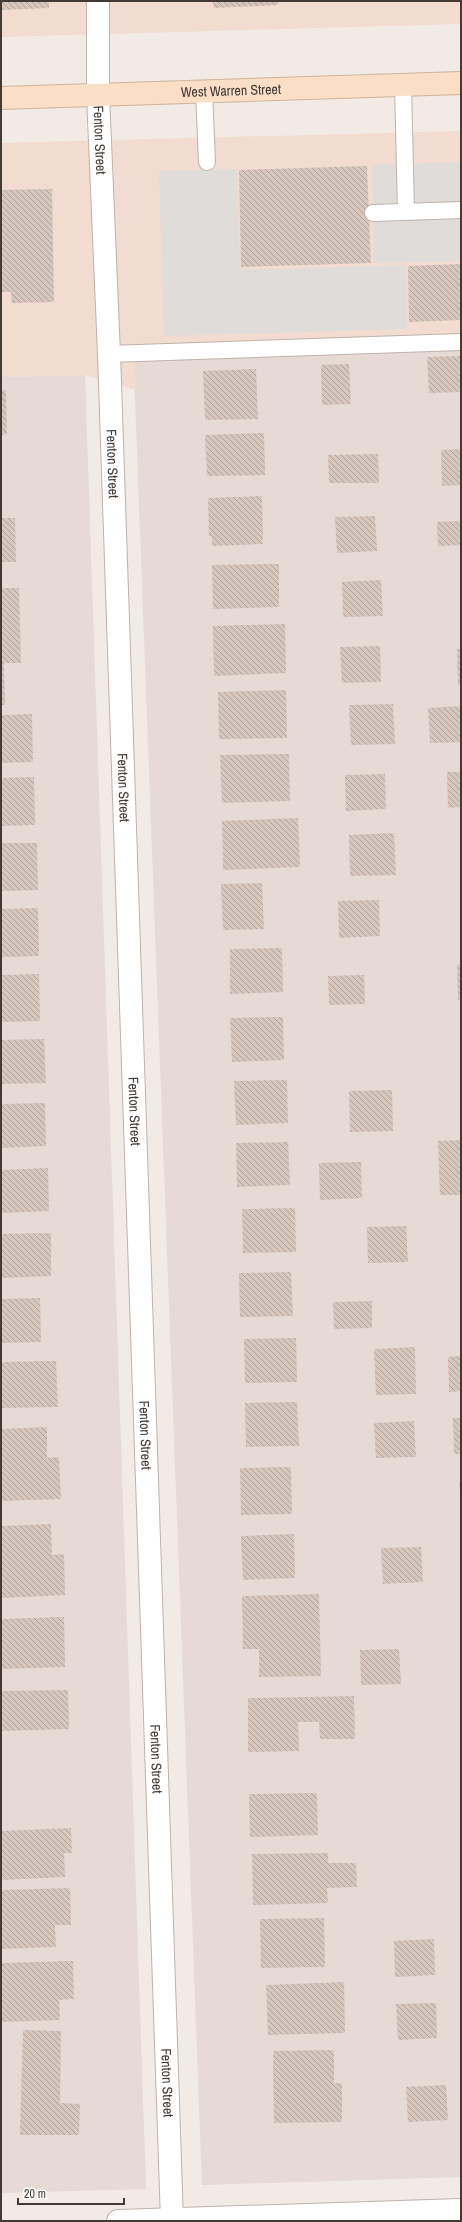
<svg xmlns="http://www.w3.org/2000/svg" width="462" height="2222" viewBox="0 0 462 2222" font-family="'Archivo Narrow',sans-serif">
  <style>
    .residential { fill: #e5dad4 }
    .commercial { fill: #f2dbd1 }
    .parking { fill: #dfdcda }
    .building { fill: url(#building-back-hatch) }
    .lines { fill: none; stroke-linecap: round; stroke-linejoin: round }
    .lane-casing { stroke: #bfb3ac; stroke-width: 18 }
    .street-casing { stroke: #bfb3ac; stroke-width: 24 }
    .secondary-casing { stroke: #d1b39b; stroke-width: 24 }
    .lane { stroke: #fff; stroke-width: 16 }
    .street { stroke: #fff; stroke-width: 22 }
    .secondary { stroke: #fadfc6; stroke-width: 22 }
    .labels { text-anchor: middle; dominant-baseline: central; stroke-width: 4; stroke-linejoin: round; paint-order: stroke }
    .street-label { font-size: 14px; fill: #433a35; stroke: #fff }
  </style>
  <defs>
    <pattern id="building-back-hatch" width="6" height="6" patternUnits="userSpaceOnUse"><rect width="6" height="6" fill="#d5c6be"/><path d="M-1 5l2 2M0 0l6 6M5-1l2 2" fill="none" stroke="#aea29b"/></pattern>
  </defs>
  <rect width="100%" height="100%" fill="#f1eae5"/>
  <path class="residential" d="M 461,338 L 461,2177 L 202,2185 L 133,344 Z
    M 85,375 L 146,2189 L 1,2193 L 1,377 Z"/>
  <path class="commercial" d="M 1,1 L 461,1 L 461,24 L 1,37 Z
    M 461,131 L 461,338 L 134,344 L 136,390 L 85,375 L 1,377 L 1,143 Z"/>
  <path class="parking" d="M 461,162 L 461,261 L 374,263 L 372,165 Z
    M 237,169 L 240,270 L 406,265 L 407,329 L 164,336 L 159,171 Z"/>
  <path class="building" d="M 1,1 L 49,1 L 49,8 L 1,10 Z
    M 213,1 L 278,1 L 278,5 L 214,8 Z
    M 367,166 L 371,263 L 241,267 L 239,170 Z
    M 52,189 L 54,302 L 12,303 L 11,292 L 1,292 L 1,190 Z
    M 461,264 L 461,320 L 409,322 L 408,266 Z
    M 461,356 L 461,392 L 429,393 L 427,357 Z
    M 349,364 L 351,404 L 322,405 L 321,365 Z
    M 256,369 L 258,419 L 205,420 L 203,371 Z
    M 1,390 L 6,390 L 7,434 L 1,435 Z
    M 264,433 L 265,475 L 207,476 L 205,435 Z
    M 461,449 L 461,485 L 442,486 L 441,450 Z
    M 378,454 L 379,483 L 329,483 L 328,455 Z
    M 262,496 L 263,544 L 212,546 L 212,536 L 209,536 L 208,498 Z
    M 375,516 L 377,551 L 337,553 L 335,517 Z
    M 1,518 L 15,518 L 16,562 L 1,562 Z
    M 461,521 L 461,545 L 438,546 L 437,522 Z
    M 279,564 L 279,607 L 213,609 L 212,565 Z
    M 381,580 L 383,616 L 343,617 L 342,582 Z
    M 1,588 L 19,588 L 21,663 L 4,663 L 5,705 L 1,705 Z
    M 285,624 L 286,673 L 214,676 L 213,626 Z
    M 380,646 L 381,682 L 342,683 L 340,647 Z
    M 457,649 L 461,649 L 461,684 L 458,685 Z
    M 286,690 L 287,738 L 219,739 L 218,692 Z
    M 393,704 L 395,744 L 351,745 L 349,705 Z
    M 461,706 L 461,742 L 430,743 L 428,708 Z
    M 32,714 L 33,762 L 1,763 L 1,715 Z
    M 289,754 L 290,801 L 222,803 L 220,755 Z
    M 447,772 L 461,772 L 461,807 L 448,808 Z
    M 385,774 L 386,809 L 346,811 L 345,775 Z
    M 34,777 L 35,825 L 1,826 L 1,778 Z
    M 298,818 L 300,867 L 223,870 L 222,821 Z
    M 394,833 L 396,875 L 350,876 L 349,835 Z
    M 1,843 L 37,843 L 38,890 L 1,891 Z
    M 262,883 L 264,929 L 223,930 L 221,884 Z
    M 379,900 L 380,936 L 339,938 L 338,901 Z
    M 38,908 L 39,956 L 1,957 L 1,909 Z
    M 282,948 L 283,992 L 230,994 L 230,949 Z
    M 457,964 L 461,964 L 461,999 L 458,1000 Z
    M 39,974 L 40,1021 L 1,1022 L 1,975 Z
    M 364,975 L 365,1004 L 329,1005 L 328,976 Z
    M 283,1017 L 284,1060 L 232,1062 L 230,1018 Z
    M 44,1039 L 46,1083 L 1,1084 L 1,1040 Z
    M 287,1080 L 288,1123 L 236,1125 L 234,1081 Z
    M 392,1090 L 393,1131 L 350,1132 L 349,1091 Z
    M 45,1103 L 46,1146 L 1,1148 L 1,1104 Z
    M 461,1140 L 461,1195 L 440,1195 L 438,1141 Z
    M 288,1142 L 290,1185 L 237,1187 L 236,1143 Z
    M 361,1162 L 362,1198 L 320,1200 L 319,1163 Z
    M 48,1168 L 49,1211 L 1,1213 L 1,1170 Z
    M 295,1208 L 296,1252 L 243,1253 L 242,1209 Z
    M 406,1226 L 408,1262 L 368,1263 L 367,1227 Z
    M 51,1233 L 51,1276 L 1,1278 L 1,1234 Z
    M 291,1272 L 293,1316 L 240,1317 L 239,1273 Z
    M 40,1298 L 41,1342 L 1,1343 L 1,1299 Z
    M 372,1301 L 372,1328 L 334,1329 L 333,1302 Z
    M 296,1338 L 297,1382 L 245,1383 L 244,1339 Z
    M 415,1347 L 416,1394 L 376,1395 L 374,1349 Z
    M 461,1356 L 461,1391 L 449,1392 L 448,1357 Z
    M 56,1361 L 58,1407 L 1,1408 L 1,1362 Z
    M 297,1402 L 299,1446 L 246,1447 L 245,1403 Z
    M 453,1418 L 461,1418 L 461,1454 L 454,1454 Z
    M 414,1421 L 416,1457 L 376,1458 L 374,1423 Z
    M 47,1427 L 47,1458 L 59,1457 L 61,1499 L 1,1501 L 1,1429 Z
    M 291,1467 L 292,1514 L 241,1515 L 240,1468 Z
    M 459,1482 L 461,1482 L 461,1493 L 460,1493 Z
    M 51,1524 L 52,1555 L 64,1554 L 65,1595 L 2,1598 L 1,1526 Z
    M 294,1534 L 295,1578 L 243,1580 L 241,1536 Z
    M 421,1547 L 423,1582 L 383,1584 L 381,1548 Z
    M 319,1594 L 321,1676 L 259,1677 L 259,1649 L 243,1649 L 242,1596 Z
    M 64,1617 L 65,1667 L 1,1669 L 1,1619 Z
    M 399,1649 L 401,1684 L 361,1685 L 360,1650 Z
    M 68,1690 L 69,1729 L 1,1731 L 1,1691 Z
    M 354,1696 L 355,1739 L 320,1739 L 319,1722 L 298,1722 L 299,1751 L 248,1752 L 248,1698 Z
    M 317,1793 L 318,1835 L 250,1837 L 249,1794 Z
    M 71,1828 L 72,1853 L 64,1853 L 65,1877 L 1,1880 L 1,1831 Z
    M 328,1853 L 328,1863 L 356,1863 L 357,1887 L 327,1888 L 328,1903 L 253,1905 L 252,1854 Z
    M 70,1888 L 71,1925 L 55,1925 L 56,1947 L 1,1949 L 1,1890 Z
    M 324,1918 L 325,1967 L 261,1968 L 260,1919 Z
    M 434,1939 L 435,1975 L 395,1977 L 394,1941 Z
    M 73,1961 L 74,1999 L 59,2000 L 60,2020 L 1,2022 L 1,1963 Z
    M 344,1982 L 345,2033 L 268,2035 L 266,1985 Z
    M 436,2003 L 437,2038 L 398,2040 L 396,2004 Z
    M 23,2030 L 61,2031 L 60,2103 L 80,2104 L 79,2135 L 20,2135 Z
    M 334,2050 L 334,2083 L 342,2083 L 342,2122 L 274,2123 L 273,2051 Z
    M 446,2085 L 448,2120 L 408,2122 L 406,2087 Z"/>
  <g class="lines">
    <g class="lane-casing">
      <path id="lane" d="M 403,85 L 406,212
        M 204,91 L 207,162
        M 373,213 L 461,210
        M 109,354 L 461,342"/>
    </g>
    <g class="street-casing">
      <g id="street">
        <path id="s1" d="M 98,1 L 98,95 L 109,354 L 172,2221"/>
        <path d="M 118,2221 L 461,2210"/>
      </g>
    </g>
    <g class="secondary-casing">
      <g id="secondary">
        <path id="s2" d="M 1,98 L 461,83"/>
      </g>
    </g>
    <use href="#lane" class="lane"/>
    <use href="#street" class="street"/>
    <use href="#secondary" class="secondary"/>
  </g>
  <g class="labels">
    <g class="street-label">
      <text stroke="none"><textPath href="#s2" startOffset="230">West Warren Street</textPath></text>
      <text stroke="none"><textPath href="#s1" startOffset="139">Fenton Street</textPath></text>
      <text stroke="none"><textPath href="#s1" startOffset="463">Fenton Street</textPath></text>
      <text stroke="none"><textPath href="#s1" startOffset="787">Fenton Street</textPath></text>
      <text stroke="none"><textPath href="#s1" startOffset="1111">Fenton Street</textPath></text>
      <text stroke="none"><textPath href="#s1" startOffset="1435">Fenton Street</textPath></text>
      <text stroke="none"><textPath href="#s1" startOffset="1759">Fenton Street</textPath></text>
      <text stroke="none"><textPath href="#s1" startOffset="2083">Fenton Street</textPath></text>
    </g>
  </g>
  <rect width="462" height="2222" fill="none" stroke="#433a35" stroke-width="4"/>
  <path d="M18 2198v6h106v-6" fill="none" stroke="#433a35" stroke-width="2"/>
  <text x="24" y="2198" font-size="12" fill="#433a35" stroke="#ffffff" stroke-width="3" paint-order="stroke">20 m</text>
</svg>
